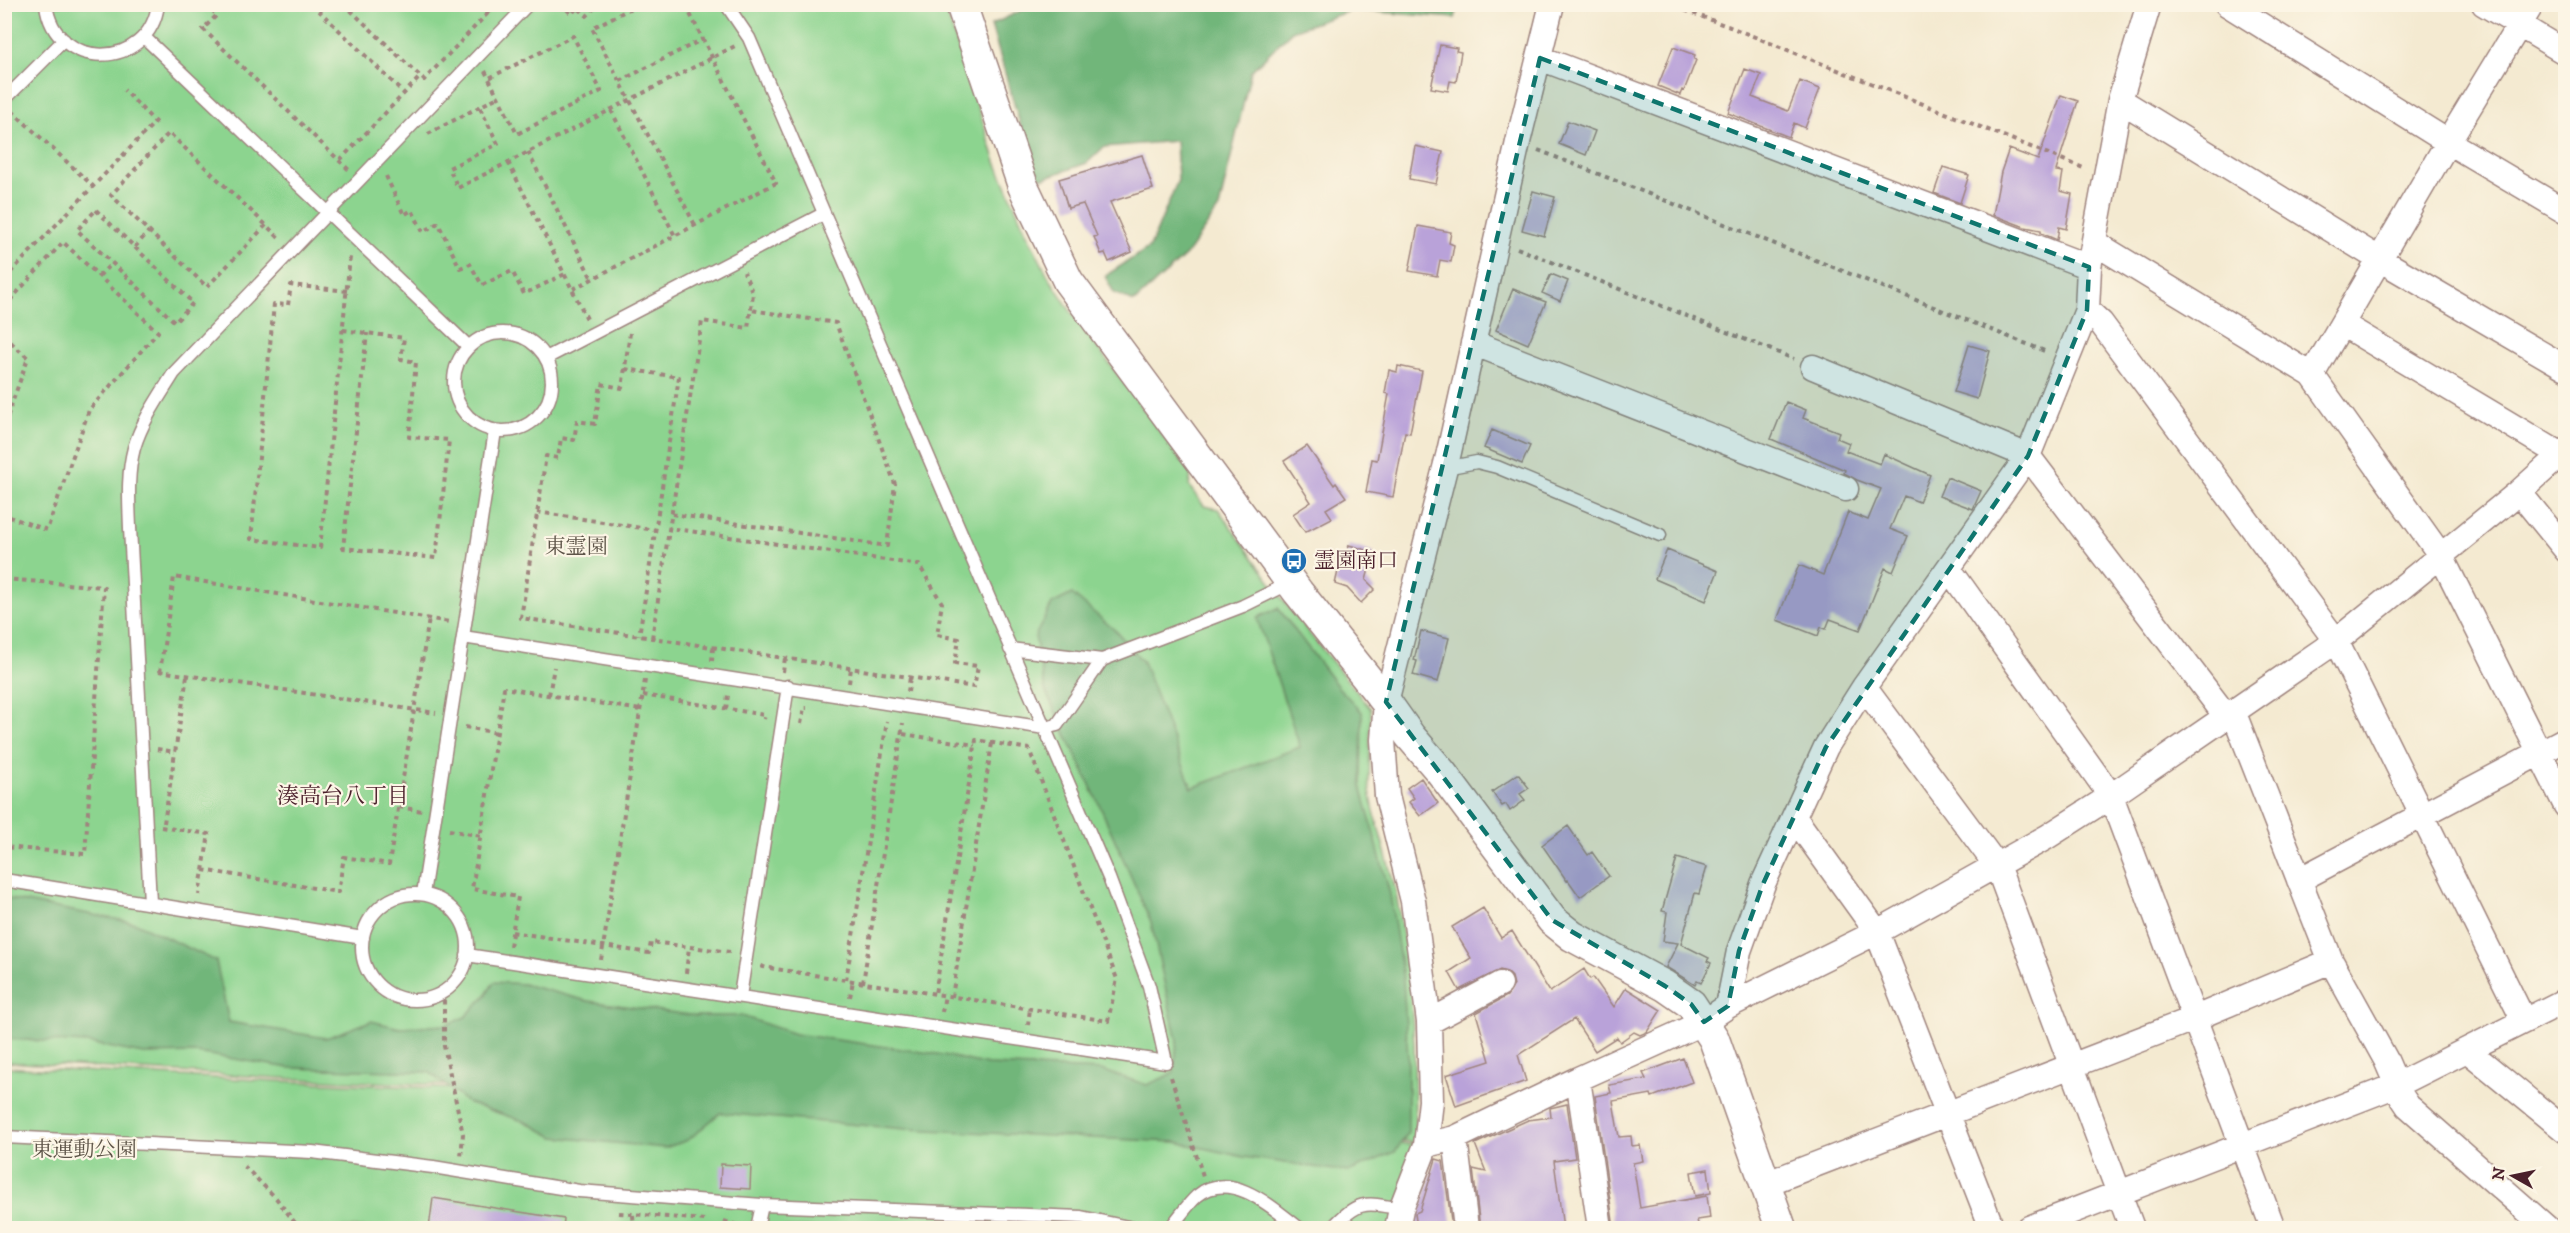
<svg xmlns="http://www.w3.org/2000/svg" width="2570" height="1233" viewBox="0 0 2570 1233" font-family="'IM FELL DW Pica','Noto Serif JP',serif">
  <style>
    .green { fill: #8cd48f; stroke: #6b7a5d; stroke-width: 1.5 }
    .forest { fill: #71b67a; stroke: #5e6a52; stroke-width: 1.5 }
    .building { fill: #b9a2d9 }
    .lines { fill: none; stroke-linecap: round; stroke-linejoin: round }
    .service-casing { stroke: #9f847e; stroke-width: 15 }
    .minor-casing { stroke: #9f847e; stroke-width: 27 }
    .tertiary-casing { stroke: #9f847e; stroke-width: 33 }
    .path { stroke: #9f847e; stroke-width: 4; stroke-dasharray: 4.5 4.5; stroke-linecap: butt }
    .service { stroke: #fff; stroke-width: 12 }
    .minor { stroke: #fff; stroke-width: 24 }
    .tertiary { stroke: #fff; stroke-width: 30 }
    .marked { fill: #0f766e; fill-opacity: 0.2; stroke: #0f766e; stroke-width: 4.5; stroke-dasharray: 12 8; stroke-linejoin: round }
    .labels { text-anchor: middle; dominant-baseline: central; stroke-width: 4.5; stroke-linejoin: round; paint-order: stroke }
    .park-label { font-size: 21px; fill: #5e5549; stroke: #fcf5e5 }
    .poi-label { font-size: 21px; fill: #4a1f2b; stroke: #fcf5e5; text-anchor: start }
    .neighbourhood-label { font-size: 22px; fill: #4a1f2b; stroke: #fcf5e5 }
  </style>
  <rect width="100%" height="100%" fill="#fcf5e5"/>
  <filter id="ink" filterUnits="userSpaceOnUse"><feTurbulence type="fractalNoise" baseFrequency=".0167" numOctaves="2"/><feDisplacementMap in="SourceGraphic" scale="12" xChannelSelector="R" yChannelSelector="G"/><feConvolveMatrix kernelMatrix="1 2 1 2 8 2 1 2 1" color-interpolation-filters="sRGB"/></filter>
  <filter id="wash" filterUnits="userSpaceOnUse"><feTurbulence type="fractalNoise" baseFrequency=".008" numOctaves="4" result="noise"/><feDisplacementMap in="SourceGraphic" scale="24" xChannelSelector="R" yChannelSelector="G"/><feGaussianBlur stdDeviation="1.35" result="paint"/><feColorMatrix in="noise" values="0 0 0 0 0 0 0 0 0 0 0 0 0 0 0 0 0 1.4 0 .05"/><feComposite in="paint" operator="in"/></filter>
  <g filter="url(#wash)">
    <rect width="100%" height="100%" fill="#f4ead1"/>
    <path class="green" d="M 4,5 L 944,5 L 996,162 L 1026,232 L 1048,276 L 1072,313 L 1191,474 L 1189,486 L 1204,506 L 1218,509 L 1292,612 L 1371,709 L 1369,785 L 1374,812 L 1395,888 L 1409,972 L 1414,1044 L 1415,1142 L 779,1099 L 297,1079 L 5,1062 Z
      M 4,1067 L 279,1081 L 760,1102 L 1426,1145 L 1397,1228 L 5,1228 Z"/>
    <path class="forest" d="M 1035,4 L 1459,4 L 1459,5 L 1455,18 L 1352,10 L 1292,31 L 1251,71 L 1219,208 L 1186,255 L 1134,302 L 1114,293 L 1105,276 L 1150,247 L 1178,180 L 1176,141 L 1104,147 L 1087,163 L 1044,178 L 1035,175 L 991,25 Z
      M 1072,594 L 1117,632 L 1143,662 L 1192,788 L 1300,747 L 1257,618 L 1278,608 L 1338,687 L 1362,712 L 1361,786 L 1390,894 L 1403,979 L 1408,1057 L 1408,1133 L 1395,1152 L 1348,1172 L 1244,1157 L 1176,1142 L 906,1129 L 720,1113 L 688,1140 L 665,1148 L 554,1137 L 526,1122 L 468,1103 L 429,1072 L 290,1068 L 197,1053 L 143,1054 L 88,1043 L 5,1039 L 4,898 L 136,923 L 216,961 L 229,1022 L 326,1038 L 371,1021 L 400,1028 L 446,1025 L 465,1017 L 486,995 L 494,982 L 523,984 L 588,1001 L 697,1016 L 742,1016 L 795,1034 L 944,1055 L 988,1065 L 1101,1070 L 1147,1085 L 1174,1073 L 1177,1041 L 1151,922 L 1099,804 L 1045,690 L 1035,636 L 1052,604 Z"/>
    <g id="blocks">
      <path class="building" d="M 1440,45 L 1457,48 L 1456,51 L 1461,52 L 1456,82 L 1450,81 L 1448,91 L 1431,88 Z
        M 1673,47 L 1695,55 L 1694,59 L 1696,60 L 1684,91 L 1682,90 L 1680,95 L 1658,86 Z
        M 1745,69 L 1761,75 L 1752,97 L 1788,111 L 1800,81 L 1820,89 L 1805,128 L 1794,123 L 1789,137 L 1728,113 Z
        M 2061,95 L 2078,101 L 2056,171 L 2063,172 L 2060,191 L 2072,194 L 2066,229 L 2059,227 L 2057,240 L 2041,233 L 2041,230 L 2025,227 L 1993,215 L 2001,172 L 2009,149 L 2038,160 Z
        M 1568,121 L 1595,131 L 1586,155 L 1559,144 Z
        M 1415,146 L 1443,152 L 1436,184 L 1409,179 Z
        M 1142,155 L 1153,189 L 1110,202 L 1132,252 L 1109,262 L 1105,253 L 1101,254 L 1094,237 L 1097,236 L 1083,204 L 1068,208 L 1059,179 Z
        M 1943,167 L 1969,175 L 1960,203 L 1934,193 Z
        M 1533,191 L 1555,197 L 1544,236 L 1522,230 Z
        M 1418,226 L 1451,232 L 1449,243 L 1454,245 L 1451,262 L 1440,260 L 1437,276 L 1409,271 Z
        M 1551,274 L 1568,281 L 1560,301 L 1542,293 Z
        M 1513,289 L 1546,302 L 1528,344 L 1496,330 Z
        M 1969,345 L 1990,351 L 1977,399 L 1954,392 Z
        M 1398,366 L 1422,371 L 1410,433 L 1405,432 L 1393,497 L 1366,492 L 1372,459 L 1377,460 L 1389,394 L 1385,393 L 1389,370 L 1397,372 Z
        M 1786,402 L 1806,410 L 1803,418 L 1839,432 L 1837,438 L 1849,443 L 1846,451 L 1880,464 L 1884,454 L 1930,475 L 1919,502 L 1904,496 L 1890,529 L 1908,536 L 1893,572 L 1885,568 L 1860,630 L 1830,619 L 1826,629 L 1821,627 L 1818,636 L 1777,620 L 1799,565 L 1823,575 L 1848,512 L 1868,520 L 1881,489 L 1857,480 L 1844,473 L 1845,470 L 1771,439 Z
        M 1492,430 L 1530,446 L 1522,464 L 1484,448 Z
        M 1307,446 L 1334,485 L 1336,483 L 1346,497 L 1326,509 L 1332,518 L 1305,532 L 1293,514 L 1311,502 L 1284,461 Z
        M 1947,477 L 1981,491 L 1973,509 L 1939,496 Z
        M 1349,545 L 1374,552 L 1366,580 L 1375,589 L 1361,603 L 1347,588 L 1335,584 L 1339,567 L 1343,568 Z
        M 1667,550 L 1718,571 L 1706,601 L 1655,579 Z
        M 1421,631 L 1449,638 L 1438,682 L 1413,675 L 1417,661 L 1414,660 Z
        M 1518,774 L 1529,788 L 1520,794 L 1525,800 L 1510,811 L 1506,804 L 1502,806 L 1492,792 Z
        M 1421,778 L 1438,803 L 1420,816 L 1409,802 L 1414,798 L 1407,788 Z
        M 1568,826 L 1588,855 L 1592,852 L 1609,876 L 1580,897 L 1568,880 L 1567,881 L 1542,845 Z
        M 1677,858 L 1707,867 L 1699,894 L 1695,893 L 1681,944 L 1709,958 L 1707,961 L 1711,963 L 1701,983 L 1697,981 L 1695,985 L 1666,967 L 1678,943 L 1663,941 L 1667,912 L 1662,911 Z
        M 1483,908 L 1501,938 L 1512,931 L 1550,992 L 1584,969 L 1590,979 L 1593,977 L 1614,1007 L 1626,988 L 1661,1010 L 1647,1032 L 1640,1035 L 1634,1032 L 1620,1042 L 1617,1037 L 1595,1051 L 1574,1019 L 1518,1055 L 1526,1081 L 1456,1106 L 1446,1075 L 1490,1061 L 1476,1013 L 1507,996 L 1514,985 L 1512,977 L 1507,972 L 1500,970 L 1459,990 L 1449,972 L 1471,958 L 1452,927 Z
        M 1683,1058 L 1692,1082 L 1652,1097 L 1651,1094 L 1613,1101 L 1619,1137 L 1631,1136 L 1632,1146 L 1640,1145 L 1643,1161 L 1633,1163 L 1640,1208 L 1707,1196 L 1710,1218 L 1697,1220 L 1699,1228 L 1614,1228 L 1595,1096 L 1611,1093 L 1609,1085 L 1646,1079 L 1643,1073 Z
        M 1567,1104 L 1575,1158 L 1554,1161 L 1563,1228 L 1539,1228 L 1538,1226 L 1480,1228 L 1473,1169 L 1486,1172 L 1475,1144 L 1528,1120 L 1551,1117 L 1550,1108 Z
        M 1436,1159 L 1443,1161 L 1452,1228 L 1417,1228 L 1415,1213 L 1420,1211 Z
        M 721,1164 L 751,1166 L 750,1189 L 720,1187 Z
        M 1708,1169 L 1711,1193 L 1695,1196 L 1691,1172 Z
        M 433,1198 L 564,1219 L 563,1228 L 429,1228 Z"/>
    </g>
  </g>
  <g filter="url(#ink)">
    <use href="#blocks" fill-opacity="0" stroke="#9f847e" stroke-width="1.5"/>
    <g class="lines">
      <g class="service-casing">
        <path id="service" d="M 46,4 C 54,72 150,71 158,4
          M 144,37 L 469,347
          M 4,100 L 64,40
          M454 382a49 49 0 1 1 98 0a49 49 0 1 1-98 0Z
          M 546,358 L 823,214
          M 1445,468 L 1477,462 L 1497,467 L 1660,535
          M 463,637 L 1045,728 L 1057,725 L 1102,660 L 1243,606 L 1290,583
          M 1010,649 L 1102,660
          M 4,880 L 363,938
          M 423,894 L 495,431
          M362 947a53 53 0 1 1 106 0a53 53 0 1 1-106 0Z
          M 150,902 L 130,528 C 129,501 127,474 134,448 C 142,421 159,397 174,373 L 528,4
          M 467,955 L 1166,1062 L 1149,986 L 1109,878 L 749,38 L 726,4
          M 740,996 L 788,686
          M 4,1137 L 312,1152 L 433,1167 L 579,1191 L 762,1205 L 1081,1217 L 1133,1228
          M 757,1228 L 762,1205
          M 1170,1228 C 1179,1218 1187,1205 1197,1196 C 1230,1168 1273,1208 1299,1228
          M 1332,1228 C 1359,1200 1364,1202 1401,1209"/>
      </g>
      <g class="minor-casing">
        <path id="minor" d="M 2227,4 L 2448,142 L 2566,212
          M 2484,4 L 2566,53
          M 1540,58 L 2089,267
          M 2120,100 L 2379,259 L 2566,368
          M 2095,243 L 2312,375 L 2441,556 L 2566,806
          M 2087,310 L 2101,323 L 2336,641 L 2524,1021
          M 2342,324 L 2561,455
          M 1473,343 L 1846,489
          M 1813,367 L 2028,456 L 2226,716
          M 2312,375 L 2448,142 L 2532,4
          M 2519,492 L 2566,550
          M 1949,569 L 2111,796 L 2273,1228
          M 1864,687 L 1988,854 L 2001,876 L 2132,1228
          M 2233,711 L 2331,961 L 2386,1060 L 2402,1097 L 2408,1106 L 2547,1228
          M 1794,817 L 1877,932 L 1992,1228
          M 2299,880 L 2566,739
          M 1728,1006 L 1739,951 L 1763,884 L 1826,747 L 1864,687 L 2028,456 L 2087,310 L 2089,267 L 2120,100 L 2149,4
          M 1429,1022 L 1500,984
          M 2467,1050 L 2566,1131
          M 1578,1079 L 1600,1228
          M 1455,1138 L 1466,1228
          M 1426,1145 L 1455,1138 L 1578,1079 L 1704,1022 L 1728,1006 L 1877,932 L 2047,837 L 2111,796 L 2336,641 L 2519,492 L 2566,450
          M 1765,1184 L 2193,1019 L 2331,961
          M 1397,1228 L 1401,1209 L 1426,1145 L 1431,1101 L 1429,1022 L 1413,901 L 1387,796 L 1383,740 L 1386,702 L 1449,452 L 1518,142 L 1552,4
          M 2029,1228 L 2397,1085 L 2566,1000"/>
      </g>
      <g class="tertiary-casing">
        <path id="tertiary" d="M 961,4 L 1023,186 L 1068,281 L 1298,592 L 1386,702 L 1410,736 L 1441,772 L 1552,920 L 1572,936 L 1665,986 L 1691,1004 L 1714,1039 L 1781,1228"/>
      </g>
      <path class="path" d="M 205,4 L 217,15 L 203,29 L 349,170
        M 312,4 L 404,93
        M 344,4 L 424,80 L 487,14 L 477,4
        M 560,4 L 572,14 L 577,7 L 587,16 L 597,5 L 601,7 L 604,4
        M 639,4 L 592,28 L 695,225
        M 1668,4 L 1730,27 L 2086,169
        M 487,14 L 492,4
        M 485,71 L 517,134 L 601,91 L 573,36 L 489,78
        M 620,81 L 703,39
        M 480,108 L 498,144 L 449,168 L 458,188 L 735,46
        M 611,110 L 675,236
        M 12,111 L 93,186
        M 428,134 L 498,97
        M 1538,150 L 2047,352
        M 528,152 L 592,279
        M 340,160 L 420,77
        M 508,162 L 587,319
        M 386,176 L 404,215 L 412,210 L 423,232 L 438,223 L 460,268 L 470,264 L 482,285 L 512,271 L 524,294 L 565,274
        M 96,210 L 193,303 L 175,322 L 77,230 Z
        M 266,225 L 207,287 L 111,195 L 169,133 L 266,225 L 281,240
        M 135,247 L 149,231
        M 1517,248 L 1794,359
        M 99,276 L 112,263
        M 4,279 L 155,122 L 124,90
        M 573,289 L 776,183 L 685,4
        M 347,291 L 291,285 L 288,305 L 274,304 L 251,539 L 320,548 L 350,257
        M 4,307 L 63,242 L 158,332 L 89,410 L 47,530 L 4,515
        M 343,330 L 404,338 L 401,359 L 416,362 L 409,437 L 449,440 L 436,558 L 343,548 L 367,333
        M 630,333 L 622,388 L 601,384 L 595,424 L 577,421 L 574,440 L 561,438 L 558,458 L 546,456 L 521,618 L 974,687 L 978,666 L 955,663 L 959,639 L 937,635 L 942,603 L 919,565 L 669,528
        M 4,336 L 28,358 L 4,426
        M 4,354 L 9,356 L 4,367
        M 625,369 L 679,377 L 639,636
        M 537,512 L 655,530
        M 672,514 L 887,546 L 895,484 L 836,323 L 751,310
        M 4,579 L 104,587 L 85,854 L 4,847
        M 652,638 L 702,321 L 748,328 L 753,294 L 744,272
        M 712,661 L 713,647
        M 159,671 L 436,713
        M 160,672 L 174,577 L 449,622
        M 783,672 L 785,658
        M 849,683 L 851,668
        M 908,692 L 910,677
        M 549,695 L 554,667
        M 643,695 L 765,715 L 764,719
        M 726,709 L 728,695
        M 801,724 L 804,708 L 807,708
        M 465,727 L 497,733
        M 903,734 L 975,745
        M 157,749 L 175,752
        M 399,807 L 422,811
        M 164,823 L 187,676
        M 161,827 L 209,834 L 199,895
        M 449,830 L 481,836
        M 203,870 L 338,892 L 344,857 L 389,864 L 429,619
        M 512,932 L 649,953 L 651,942 L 730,952
        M 510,946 L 518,897 L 472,889 L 504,688 L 641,710
        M 601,960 L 645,680
        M 764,965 L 763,967 L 1108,1021 L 1117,979 L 1029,749 L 976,740 L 935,994
        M 686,973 L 689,947
        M 846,980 L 887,721
        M 863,983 L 903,723
        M 444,991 L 444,1046 L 463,1134 L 461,1157
        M 850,997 L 853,981
        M 952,997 L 992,743
        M 942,1012 L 945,995
        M 1028,1025 L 1030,1009
        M 1171,1077 L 1203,1176
        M 244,1166 L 276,1198 L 299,1228
        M 619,1213 L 705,1220
        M 633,1215 L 634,1228
        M 724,1221 L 734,1224 L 735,1228"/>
      <use href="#service" class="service"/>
      <use href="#minor" class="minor"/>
      <use href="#tertiary" class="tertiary"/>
    </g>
  </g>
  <path class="marked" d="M 1540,58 L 2089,267 L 2087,310 L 2028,456 L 1826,747 L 1763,884 L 1739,951 L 1728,1006 L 1704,1022 L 1691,1004 L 1665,986 L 1552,920 L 1386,702 Z"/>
  <defs>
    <g id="bus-disc" transform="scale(1.35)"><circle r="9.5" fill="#1f6fb2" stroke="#fcf5e5"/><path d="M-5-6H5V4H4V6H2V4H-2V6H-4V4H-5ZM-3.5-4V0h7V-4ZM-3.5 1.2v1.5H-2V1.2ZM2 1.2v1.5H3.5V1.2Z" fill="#fff"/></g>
  </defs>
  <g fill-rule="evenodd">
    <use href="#bus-disc" x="1294" y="561"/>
  </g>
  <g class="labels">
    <g class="park-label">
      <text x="576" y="547">東霊園</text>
      <text x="84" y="1150">東運動公園</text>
    </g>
    <g class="poi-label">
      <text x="1314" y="561">霊園南口</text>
    </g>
    <g class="neighbourhood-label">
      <text x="343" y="796">湊高台八丁目</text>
    </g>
  </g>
  <rect width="2570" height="1233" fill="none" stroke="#fcf5e5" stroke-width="24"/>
  <g transform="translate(2513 1176) rotate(279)" stroke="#fcf5e5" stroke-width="4.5" paint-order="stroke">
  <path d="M0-4.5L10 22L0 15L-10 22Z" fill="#4a1f2b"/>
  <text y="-9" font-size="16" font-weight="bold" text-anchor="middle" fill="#4a1f2b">N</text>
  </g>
</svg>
